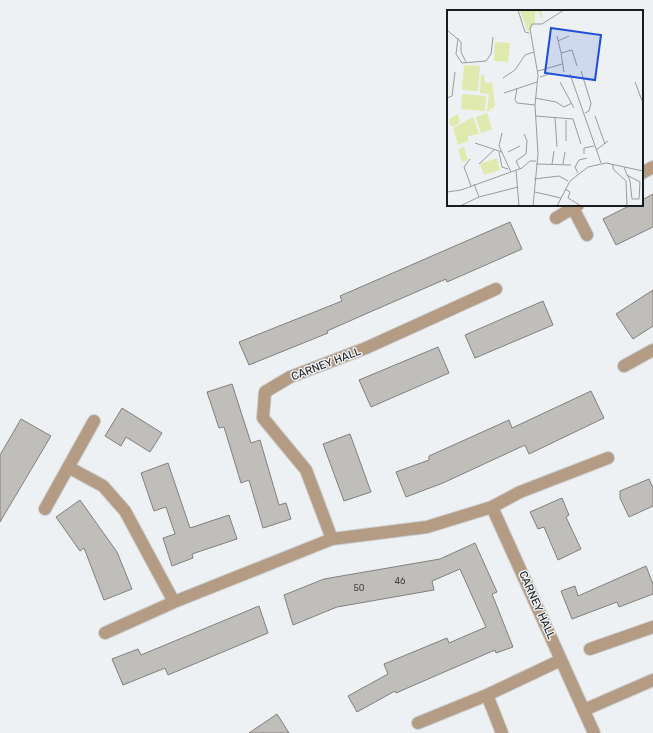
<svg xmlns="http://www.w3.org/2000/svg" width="653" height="733" viewBox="0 0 653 733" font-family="Rubik,sans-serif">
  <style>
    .building { fill: #c0bebb; stroke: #827f7d }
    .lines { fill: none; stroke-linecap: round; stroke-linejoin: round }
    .minor-casing { stroke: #cccfd1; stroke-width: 14 }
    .minor { stroke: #b39b84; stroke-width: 12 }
    .labels { text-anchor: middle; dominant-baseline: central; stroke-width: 3; stroke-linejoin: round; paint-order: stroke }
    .number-label { font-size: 9px; fill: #444 }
    .street-label { font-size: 11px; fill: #1a1b1c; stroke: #eef1f3 }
    .inset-road { fill: none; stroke: #999b9d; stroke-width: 1 }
    .view { fill: #1d4ed8; fill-opacity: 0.15; stroke: #1d4ed8; stroke-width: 2 }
    .inset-edge { fill: none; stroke: #1a1b1c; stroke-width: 2 }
  </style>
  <rect width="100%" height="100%" fill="#eef1f3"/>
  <path class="building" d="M 653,194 L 653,227 L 616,245 L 603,219 L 631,205 L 642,205 L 642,200 Z
    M 510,222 L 522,249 L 447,282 L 446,279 L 370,312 L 327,331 L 328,333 L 249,365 L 239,342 L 342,301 L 340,296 Z
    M 653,290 L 653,326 L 633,339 L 616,314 Z
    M 543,301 L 553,325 L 475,358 L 465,335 Z
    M 438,347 L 449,373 L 371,407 L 359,380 Z
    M 232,384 L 251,443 L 260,440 L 279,505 L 286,503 L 291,519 L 263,528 L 249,480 L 241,483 L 224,427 L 219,428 L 207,392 Z
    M 591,391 L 604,418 L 529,454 L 525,445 L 443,483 L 406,497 L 396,472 L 429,460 L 429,456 L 509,420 L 512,428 Z
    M 122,408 L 162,433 L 150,452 L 126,437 L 121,446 L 105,436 Z
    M 21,419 L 51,436 L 0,522 L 0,455 Z
    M 350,434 L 371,492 L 344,501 L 323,444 Z
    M 168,463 L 190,528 L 229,515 L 237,539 L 192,554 L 193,558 L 172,566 L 163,538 L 175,534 L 166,507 L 154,511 L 141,473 Z
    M 649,479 L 653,488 L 653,506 L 629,517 L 620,498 L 620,491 Z
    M 562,498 L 569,515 L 566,517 L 581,549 L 558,560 L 544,527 L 538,529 L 530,512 Z
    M 80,500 L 117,552 L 132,589 L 104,600 L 84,548 L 80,551 L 56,517 Z
    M 475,543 L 497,592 L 492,594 L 513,647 L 496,653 L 495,650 L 396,693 L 395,691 L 357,712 L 348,696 L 388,674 L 384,664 L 447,638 L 449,643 L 486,627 L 460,569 L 432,581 L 434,590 L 337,607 L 293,625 L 284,595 L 324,579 L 440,559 Z
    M 646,566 L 653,584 L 653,594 L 619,607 L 617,602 L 572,619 L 561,591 L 575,586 L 578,596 Z
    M 259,606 L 268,633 L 168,675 L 165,668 L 123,685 L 112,659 L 138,649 L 141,655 Z
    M 277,714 L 289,733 L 249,733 Z"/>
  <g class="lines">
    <g class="minor-casing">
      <path id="minor" d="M 642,173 L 653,167
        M 573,208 L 587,235
        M 556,218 L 578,205
        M 496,289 L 366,348 L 290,377 L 265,392 L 263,418 L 306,470 L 332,539 L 427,527 L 492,507 L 520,492 L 608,458
        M 624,366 L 653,350
        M 68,467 L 103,486 L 125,511 L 174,602
        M 492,507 L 594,733
        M 45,509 L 94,421
        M 105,633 L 174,602 L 332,539
        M 590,649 L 653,627
        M 487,695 L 502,733
        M 584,710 L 653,680
        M 418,723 L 487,695 L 561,660"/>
    </g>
    <use href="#minor" class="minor"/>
  </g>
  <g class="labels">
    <g class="number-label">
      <text x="400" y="581">46</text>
      <text x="359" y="588">50</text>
    </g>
    <g class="street-label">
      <text transform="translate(326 364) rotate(-21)">CARNEY HALL</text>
      <text transform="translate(537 605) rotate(66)">CARNEY HALL</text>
    </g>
  </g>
  <g transform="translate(447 10)">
    <rect width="196" height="196" fill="#eef1f3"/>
    <path d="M 73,0 L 94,0 L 96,10 L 91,2 L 88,2 L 88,13 L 81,22 ZM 48,32 L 63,33 L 61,52 L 47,51 ZM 17,55 L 33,56 L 31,81 L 15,80 ZM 34,65 L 37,65 L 38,73 L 45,72 L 48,96 L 40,102 L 42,84 L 33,83 ZM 15,84 L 39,86 L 38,101 L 14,99 ZM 40,103 L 45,119 L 34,123 L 29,107 ZM 11,104 L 13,112 L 6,117 L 3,115 L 2,109 ZM 26,107 L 32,124 L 21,126 L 21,131 L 11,135 L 6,118 ZM 17,137 L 21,150 L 15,152 L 11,139 ZM 50,148 L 53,160 L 37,165 L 33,154 Z" fill="#e0e9ae"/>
    <path class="inset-road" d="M 71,0 L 78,22 L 82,23M 0,20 L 14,32 L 14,42 L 19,52M 110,26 L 114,43M 11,28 L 9,44 L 15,53 L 39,51 L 44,44 L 46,27M 111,31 L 122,26M 91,61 L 115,54M 134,61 L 144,93 L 142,101 L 138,103M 117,62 L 114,43 L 125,40 L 130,56M 123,64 L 154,153M 93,67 L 105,63M 56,68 L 68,60 L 78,45 L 87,42M 113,72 L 127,98M 188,72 L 196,93M 70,78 L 68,90 L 70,93 L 88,95M 57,83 L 90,72M 0,88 L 5,86 L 8,62M 88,88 L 109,92 L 117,97 L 125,93M 88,106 L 126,109 L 134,134M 148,106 L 158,134M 108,108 L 110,137M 119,110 L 119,131M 55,123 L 52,136 L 64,162M 28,133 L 55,142M 149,140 L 161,131M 52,142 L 55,157 L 61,159M 61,142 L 73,136M 137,144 L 137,138 L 147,136M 23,149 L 17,157 L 24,176M 32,154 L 48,139M 89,154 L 124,155M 105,154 L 107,141M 116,154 L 118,142M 166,154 L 166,159 L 179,171 L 180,196M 177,157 L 180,165 L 182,168 L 183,171 L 185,189 L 192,189 L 193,172 L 180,165M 73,159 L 69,151 L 79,144 L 80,131 L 77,124M 69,160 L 72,196M 131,163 L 128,157 L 132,150 L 140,148M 87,169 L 112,166 L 121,171M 27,174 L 32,187M 118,179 L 123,182 L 121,188 L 134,196M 0,182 L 14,180 L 75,158 L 83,151 L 89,151M 88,182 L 114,188M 13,196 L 32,187 L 71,177M 86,196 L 91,144 L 88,95 L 91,65 L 83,19 L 85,14 L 95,14 L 117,0M 110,196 L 123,171 L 141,157 L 159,153 L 196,161"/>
    <path class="view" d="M 104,18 L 154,25 L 148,70 L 98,63 Z"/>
    <rect width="196" height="196" class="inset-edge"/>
  </g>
</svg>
